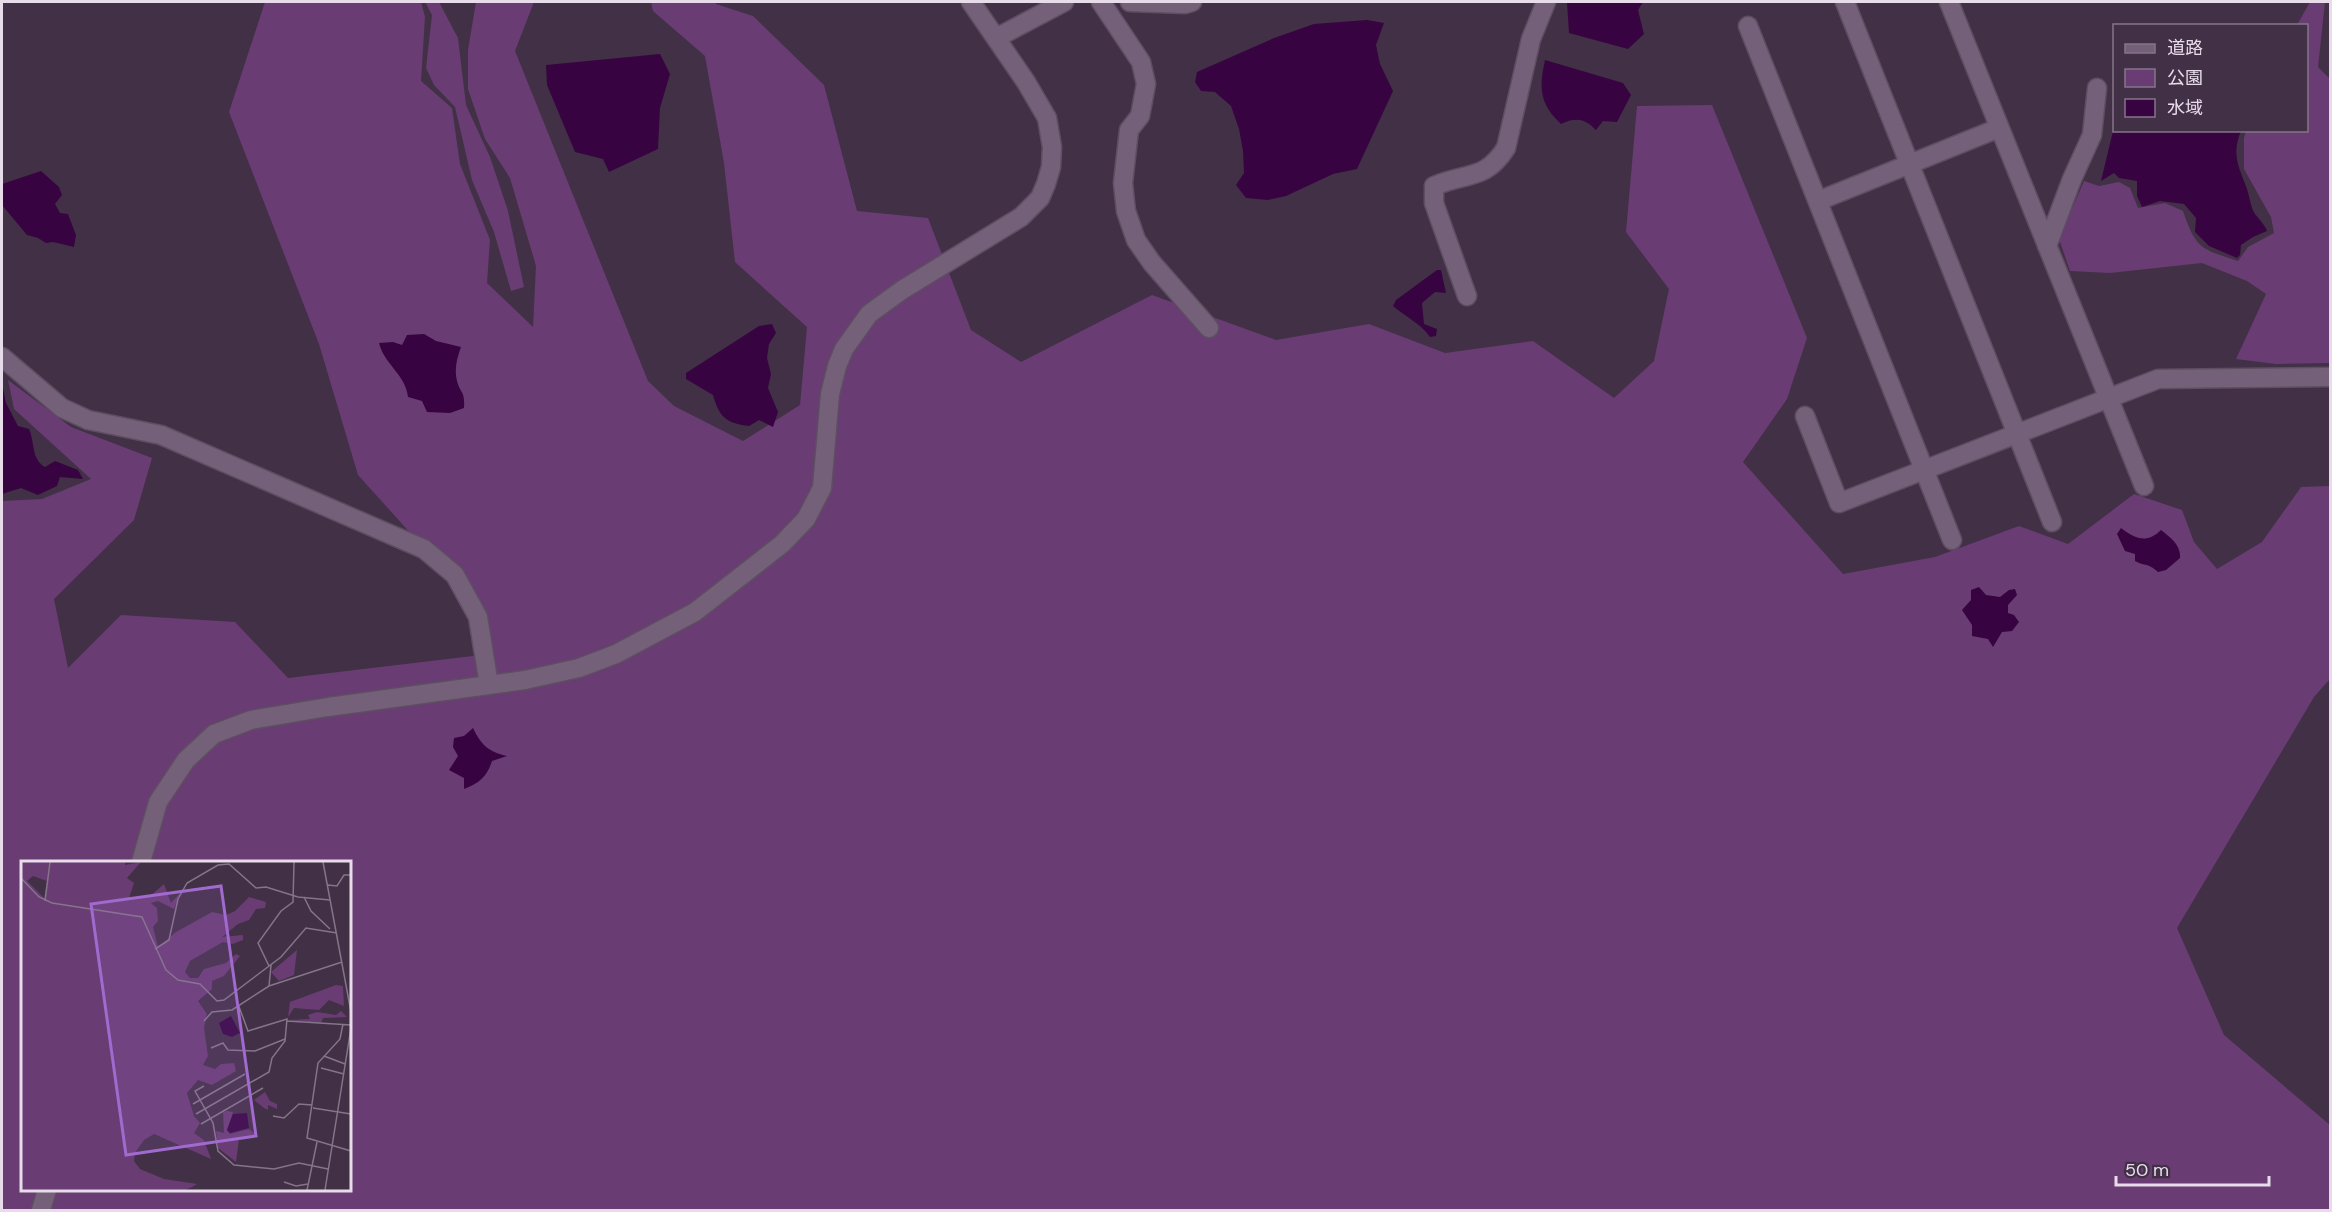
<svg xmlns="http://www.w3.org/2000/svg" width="2332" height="1212" viewBox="0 0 2332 1212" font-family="'DM Sans','Noto Sans JP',sans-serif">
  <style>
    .green { fill: #693c73; fill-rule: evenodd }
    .water { fill: #370441 }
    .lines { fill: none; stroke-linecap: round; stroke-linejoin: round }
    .minor-casing { stroke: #5e4e61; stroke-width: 21 }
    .minor { stroke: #75607a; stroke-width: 18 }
    .inset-road { fill: none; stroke: #847588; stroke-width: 1.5 }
    .view { fill: #a16ace; fill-opacity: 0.15; stroke: #a16ace; stroke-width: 3 }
    .inset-edge { fill: none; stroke: #e8dceb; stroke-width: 3 }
  </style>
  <rect width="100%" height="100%" fill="#423046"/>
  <path class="green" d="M 265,2 L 421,2 L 425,17 L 421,81 L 452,108 L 460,164 L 490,240 L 487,283 L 533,327 L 536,266 L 510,178 L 485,139 L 468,89 L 468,50 L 476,2 L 534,2 L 515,51 L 648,381 L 674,406 L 743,441 L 800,405 L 807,327 L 735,262 L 724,163 L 705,56 L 653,11 L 651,2 L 715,2 L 716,4 L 753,16 L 824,85 L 857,211 L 928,218 L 971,330 L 1021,362 L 1152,295 L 1276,340 L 1369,324 L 1445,353 L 1533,341 L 1614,398 L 1654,361 L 1669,289 L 1626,232 L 1637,106 L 1712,105 L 1807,338 L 1787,399 L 1743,462 L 1843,574 L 1935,557 L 2019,526 L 2068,544 L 2134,494 L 2182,510 L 2194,542 L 2217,569 L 2262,542 L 2301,487 L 2330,486 L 2330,679 L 2314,697 L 2177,928 L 2224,1035 L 2330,1125 L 2330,1210 L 2,1210 L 2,501 L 42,499 L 91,479 L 14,409 L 8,380 L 71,427 L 152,458 L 134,520 L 54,599 L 68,668 L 121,615 L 235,622 L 288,678 L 481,655 L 468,597 L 358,475 L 319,344 L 229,112 ZM 22,862 L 350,862 L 350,1190 L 22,1190 Z
    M 425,2 L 439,2 L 458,38 L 466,105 L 490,157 L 508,211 L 524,287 L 511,291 L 494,232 L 472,180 L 455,107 L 434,85 L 426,68 L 432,15 Z
    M 2310,2 L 2325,2 L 2318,67 L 2330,79 L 2330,363 L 2276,364 L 2236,359 L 2266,294 L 2247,281 L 2202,263 L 2110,273 L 2070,271 L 2059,239 L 2084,181 L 2099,186 L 2119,182 L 2130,188 L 2138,208 L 2165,203 L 2183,211 C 2196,249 2201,249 2238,261 L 2248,247 L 2274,233 L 2271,217 L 2244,169 L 2244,138 L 2246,131 L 2306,130 L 2306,26 L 2297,25 Z"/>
  <path class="water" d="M 1567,2 L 1643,2 L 1638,10 L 1644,34 L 1628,49 L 1569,33 Z
    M 1367,20 L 1384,23 L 1376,45 L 1380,64 L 1393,91 L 1357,169 L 1333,174 L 1286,196 L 1268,200 L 1246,198 L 1236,185 L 1244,173 L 1243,151 L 1239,129 L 1231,106 L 1215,92 L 1201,91 L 1195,82 L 1197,72 L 1274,38 L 1314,24 Z
    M 660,54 L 670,74 L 660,108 L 658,149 L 609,172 L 603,159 L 575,152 L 547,85 L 546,65 Z
    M 1545,60 L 1623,83 L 1631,95 L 1617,122 L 1603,121 L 1596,130 C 1585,118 1575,117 1561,124 C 1539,104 1539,87 1545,60 Z
    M 2114,114 L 2114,130 L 2241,131 C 2231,155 2239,167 2247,189 C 2249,195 2250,202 2252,208 C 2255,217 2264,222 2267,231 L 2253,237 L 2241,245 L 2240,255 L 2237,258 L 2209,246 L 2195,232 L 2196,218 L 2184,204 L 2160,201 L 2142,207 L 2137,196 L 2137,181 L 2119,178 L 2114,173 L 2101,181 L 2114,127 Z
    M 41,171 L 59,187 L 62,195 L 55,204 L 60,213 L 68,214 L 76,235 L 74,247 L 53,242 L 46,243 L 38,238 L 27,235 L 2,205 L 2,184 Z
    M 1437,270 L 1441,270 L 1446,293 L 1435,292 L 1422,303 L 1424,324 L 1437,329 L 1436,336 L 1430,337 C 1420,323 1406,317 1393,306 L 1396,300 Z
    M 772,324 L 776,333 L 769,344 L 767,358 L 771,374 L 768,388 L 778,412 L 773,427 L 759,420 L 749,426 C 726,423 719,417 713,395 L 686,379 L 686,373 L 759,326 Z
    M 424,334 L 436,341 L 461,347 C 457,358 454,369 457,381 C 461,395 465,390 464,408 L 450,413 L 427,412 L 422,401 L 408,397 C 406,375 384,364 379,343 L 393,342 L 402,345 L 407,335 Z
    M 2,383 L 6,403 L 18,426 L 29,429 C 35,442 31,459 45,467 L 55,461 L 78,470 L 83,479 L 60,477 L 57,486 L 38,495 L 21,488 L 2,494 Z
    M 2121,528 C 2135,539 2147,544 2161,530 C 2171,538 2181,545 2180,558 L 2166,570 L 2158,572 C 2147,562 2146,567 2135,561 L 2135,554 L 2125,551 L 2117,534 Z
    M 1979,587 L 1986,595 L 2000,597 L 2009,590 L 2015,589 L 2017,595 L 2008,605 L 2008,613 L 2014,615 L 2019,622 L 2012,631 L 2002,632 L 1993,647 L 1988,639 L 1972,636 L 1972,625 L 1962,610 L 1971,600 L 1971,590 Z
    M 473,728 C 481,745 489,752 507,756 L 492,761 C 487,777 479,783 464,789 L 464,778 L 449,770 L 458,756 L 453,747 L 454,738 L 464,736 Z"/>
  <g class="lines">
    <g class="minor-casing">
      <path id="minor" d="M 1101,2 L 1141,62 L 1146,84 L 1140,116 L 1129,130 L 1123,183 L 1126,211 L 1136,240 L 1152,263 L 1209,328
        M 1130,2 L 1185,4 L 1192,2
        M 1845,2 L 2052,522
        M 1949,2 L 2144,486
        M 1748,26 L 1952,540
        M 996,38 L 1064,2
        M 1818,201 L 1999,128
        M 2047,246 L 2072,179 L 2092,135 L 2097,88
        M 1467,296 L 1434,203 L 1434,186 C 1466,172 1485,181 1506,148 L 1531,39 L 1546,2
        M 2,357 L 62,408 L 88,420 L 161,435 L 424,549 L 455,575 L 478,617 L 489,685
        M 1805,416 L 1839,503 L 2158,379 L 2330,377
        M 141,862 L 158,802 L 186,760 L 214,734 L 251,720 L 328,707 L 525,680 L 579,668 L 616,654 L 695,612 L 782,544 L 806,519 L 822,488 L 830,394 L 837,366 L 844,349 L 869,314 L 902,290 L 1021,217 L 1040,198 L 1046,184 L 1051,167 L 1052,147 L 1047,118 L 1026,82 L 971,2
        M 41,1210 L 47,1190"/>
    </g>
    <use href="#minor" class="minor"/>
  </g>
  <g transform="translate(21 861)">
    <rect width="330" height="330" fill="#423046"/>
    <path d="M 0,1 L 104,1 L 104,4 L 120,1 L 106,17 L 113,22 L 108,37 L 129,35 L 143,23 L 150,42 L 159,32 L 153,48 L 137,40 L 130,42 L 136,47 L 137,60 L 132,66 L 137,86 L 155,71 L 191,51 L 205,54 L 214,50 L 228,36 L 245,41 L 244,47 L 235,48 L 228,59 L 217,63 L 201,76 L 222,74 L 222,79 L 212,83 L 202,81 L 169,100 L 164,111 L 169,117 L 177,117 L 183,108 L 205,102 L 215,93 L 219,95 L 203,115 L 191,120 L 191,128 L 177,140 L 186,153 L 183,167 L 187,195 L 182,204 L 194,208 L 200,203 L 213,202 L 215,210 L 191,224 L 177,219 L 166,232 L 173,255 L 179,262 L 173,272 L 183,279 L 190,298 L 133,273 L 123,279 L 114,292 L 113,300 L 119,308 L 143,318 L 176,323 L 171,326 L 164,329 L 0,329 ZM 12,15 L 26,20 L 23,37 L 6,20 ZM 276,89 L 273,114 L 258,120 L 250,111 ZM 315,124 L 322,125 L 323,145 L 308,139 L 298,149 L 273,147 L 267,156 L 269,141 ZM 320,150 L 326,156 L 302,157 L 300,162 L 267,159 L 289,158 L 287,154 L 296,151 L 315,154 ZM 244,231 L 249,240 L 256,243 L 256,248 L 247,244 L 247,249 L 243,247 L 233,239 ZM 206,250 L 212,251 L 206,269 L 209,273 L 228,268 L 236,274 L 218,278 L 215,301 L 197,287 L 195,270 L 203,272 L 202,251 Z" fill="#693c73" fill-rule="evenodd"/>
    <path d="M 210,155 L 219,172 L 211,176 L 202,173 L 198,162 ZM 212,253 L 226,252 L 228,267 L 209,272 L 206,269 Z" fill="#370441"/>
    <path class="inset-road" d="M 302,1 L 330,151M 0,17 L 18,36 L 31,42 L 121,56 L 145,109 L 157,119 L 179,123 L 196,140 L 203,139 L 260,96 L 285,67 L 316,72M 307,24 L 316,25 L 323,14 L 330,14M 283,36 L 290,50 L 309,68M 24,40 L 29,1M 134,88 L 148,79 L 157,38 L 166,22 L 197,4 L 208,3 L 235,27 L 245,26 L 277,36 L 309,39M 248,105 L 237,82 L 260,50 L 272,41 L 273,1M 248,125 L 250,104M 183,160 L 191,151 L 211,149 L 248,125 L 321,101M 266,160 L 330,164M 322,163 L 319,178 L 297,202 L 286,277 L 330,290M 190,187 L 202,182 L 207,189 L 234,190 L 264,178M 303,195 L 324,203M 300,207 L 323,213M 183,225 L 174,230 L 192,262 L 197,290 L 213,304 L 253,308 L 278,302 L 307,308M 172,243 L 224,213M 292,247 L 330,253M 175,253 L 248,211 L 251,197 L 264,180 L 266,158 L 227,170 L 217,143M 252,255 L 263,257 L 278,243 L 291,244M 180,263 L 242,227M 263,321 L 275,325 L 287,323M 286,329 L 296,281M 304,329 L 330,167"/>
    <path class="view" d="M 200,25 L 235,275 L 105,294 L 70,43 Z"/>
    <rect width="330" height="330" class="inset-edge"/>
  </g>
  <rect width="2332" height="1212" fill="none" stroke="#e8dceb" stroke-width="6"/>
  <rect x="2113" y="24" width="195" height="108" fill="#423046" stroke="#847588" stroke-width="1.5"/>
  <rect x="2125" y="44" width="30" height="9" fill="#75607a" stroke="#847588" stroke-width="1.5"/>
  <text x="2167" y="54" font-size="18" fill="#e8dceb">道路</text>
  <rect x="2125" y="69" width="30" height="18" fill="#693c73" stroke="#847588" stroke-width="1.5"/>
  <text x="2167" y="84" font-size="18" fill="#e8dceb">公園</text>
  <rect x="2125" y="99" width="30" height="18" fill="#370441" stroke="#847588" stroke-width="1.5"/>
  <text x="2167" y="114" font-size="18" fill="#e8dceb">水域</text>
  <path d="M2116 1176v9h153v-9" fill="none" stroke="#e8dceb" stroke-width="3"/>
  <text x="2125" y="1176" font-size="18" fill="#e8dceb" stroke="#423046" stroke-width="4.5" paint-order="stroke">50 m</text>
</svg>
